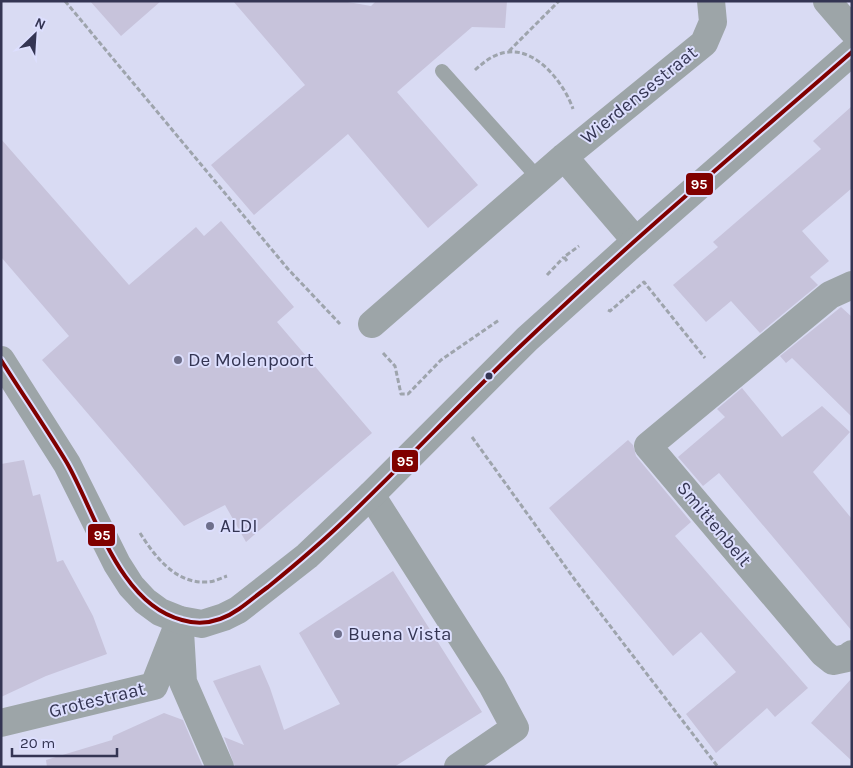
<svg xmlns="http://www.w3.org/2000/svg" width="853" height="768" viewBox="0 0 853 768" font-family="Karla,sans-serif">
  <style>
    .building { fill: #c7c3db }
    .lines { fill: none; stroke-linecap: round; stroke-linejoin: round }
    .path { stroke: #9ea4ac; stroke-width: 3; stroke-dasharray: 5 2.5; stroke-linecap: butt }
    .service { stroke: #9da5a8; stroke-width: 14 }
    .minor { stroke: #9da5a8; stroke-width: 28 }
    .tertiary { stroke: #9da5a8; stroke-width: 28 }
    .bus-1-casing { stroke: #dddffe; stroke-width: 8 }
    .bus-1 { stroke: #800000; stroke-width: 4 }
    .poi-dot { fill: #6e6f8b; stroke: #dddffe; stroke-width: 2 }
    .bus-dot { fill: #343553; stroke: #dddffe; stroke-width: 2 }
    .labels { text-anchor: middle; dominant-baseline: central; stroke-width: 4; stroke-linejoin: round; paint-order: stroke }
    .street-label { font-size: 19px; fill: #343553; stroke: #dddffe }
    .poi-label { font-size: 19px; fill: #343553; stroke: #dddffe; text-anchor: start }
    .line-badge { stroke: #dddffe; stroke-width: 2 }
    .badge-label { font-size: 14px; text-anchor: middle; font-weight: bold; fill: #fff }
  </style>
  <rect width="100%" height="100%" fill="#d9dbf3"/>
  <path class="building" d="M 90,1 L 161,1 L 121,36 Z
    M 233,1 L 342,1 L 371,6 L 376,1 L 507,1 L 505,28 L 472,27 L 397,92 L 478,185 L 428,228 L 348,134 L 254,215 L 211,165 L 305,85 Z
    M 852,106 L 852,188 L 802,231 L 829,261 L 810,277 L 818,285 L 760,333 L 731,301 L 706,322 L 673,285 L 718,247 L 713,242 L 821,149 L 813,141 Z
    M 1,139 L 129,285 L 196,227 L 204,236 L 221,221 L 294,307 L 277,322 L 372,433 L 246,542 L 225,505 L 184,526 L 42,360 L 69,336 L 1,257 Z
    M 841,307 L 852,317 L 852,417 L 792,358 L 786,363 L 780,356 Z
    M 742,388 L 782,437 L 822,406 L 850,432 L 813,472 L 852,519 L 852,631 L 719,473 L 703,486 L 678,457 L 725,417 L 717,409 Z
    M 628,440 L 633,445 L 636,456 L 691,522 L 675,536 L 808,688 L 775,717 L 767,708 L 716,753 L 686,714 L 736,672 L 701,632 L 673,656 L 549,508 Z
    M 24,460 L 33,496 L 40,494 L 57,562 L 63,560 L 93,616 L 107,654 L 46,676 L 1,697 L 1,464 Z
    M 393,571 L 482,712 L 394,767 L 235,767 L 224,737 L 244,745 L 213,681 L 260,665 L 270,688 L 284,730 L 340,704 L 299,633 Z
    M 852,678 L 852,761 L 811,723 Z
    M 164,713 L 183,720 L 203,767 L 47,767 L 46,760 L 112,740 L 113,736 Z"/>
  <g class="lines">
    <path class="path" d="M 65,1 L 288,269 L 340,324
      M 509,51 L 559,1
      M 475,70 C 485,61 495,53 509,52 C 538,49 565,85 573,109
      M 567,261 L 564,257 L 579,246
      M 547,275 L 564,257
      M 608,310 L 610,311 L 644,282 L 705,358
      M 383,353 L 395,366 L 401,394 L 408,394 L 441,360 L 499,320
      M 472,437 L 575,580 L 718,767
      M 140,533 C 155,557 176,584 207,582 C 214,582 221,578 227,576"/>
    <path class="service" d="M 442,71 L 539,179"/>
    <path class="minor" d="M 827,1 L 852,30
      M 564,157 L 636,241
      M 852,285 L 830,295 L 648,446 L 823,653 L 833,661 L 847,658 L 852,654
      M 372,324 L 564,157 L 704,43 L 713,22 L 711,1
      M 371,495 L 492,685 L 515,728 L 458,767
      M 180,631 L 183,682 L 220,767
      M 1,723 L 154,686 L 180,620"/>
    <path class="tertiary" d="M 1,360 L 67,464 L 117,564 L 131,586 L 145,601 L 160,612 L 180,620 L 202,624 L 224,617 L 238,610 L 307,556 L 371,495 L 527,339 L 636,241 L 852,52"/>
    <g class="bus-1-casing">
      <path id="bus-1" d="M 1,360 C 23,395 46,428 67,463 C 96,514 119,604 182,620 C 202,626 222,621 239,609 C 249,602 258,594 268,587 C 295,565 321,543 346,519 C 408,460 466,397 528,339 C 632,240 743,147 852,52"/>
    </g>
    <use href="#bus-1" class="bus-1"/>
  </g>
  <g class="poi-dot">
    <circle cx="178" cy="360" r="5"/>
    <circle cx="210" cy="526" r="5"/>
    <circle cx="338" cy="634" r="5"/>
  </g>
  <circle class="bus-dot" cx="489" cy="376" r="4.5"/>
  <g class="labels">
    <g class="street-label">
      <text transform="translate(639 95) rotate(-39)">Wierdensestraat</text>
      <text transform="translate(714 524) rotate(50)">Smittenbelt</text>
      <text transform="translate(97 700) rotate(-14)">Grotestraat</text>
    </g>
    <g class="poi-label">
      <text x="188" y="360">De Molenpoort</text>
      <text x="220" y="526">ALDI</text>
      <text x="348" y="634">Buena Vista</text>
    </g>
  </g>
  <g class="line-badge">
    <rect x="685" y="172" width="29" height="24" rx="5" fill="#800000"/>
    <rect x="391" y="449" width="28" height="24" rx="5" fill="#800000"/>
    <rect x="87" y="523" width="29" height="24" rx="5" fill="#800000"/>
  </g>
  <g class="badge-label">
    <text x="699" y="189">95</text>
    <text x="405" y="466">95</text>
    <text x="102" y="540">95</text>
  </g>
  <rect width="853" height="768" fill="none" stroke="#343553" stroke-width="5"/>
  <g transform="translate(35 35) rotate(25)" stroke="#dddffe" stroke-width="4" paint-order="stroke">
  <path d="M0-4L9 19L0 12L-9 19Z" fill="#343553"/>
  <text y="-8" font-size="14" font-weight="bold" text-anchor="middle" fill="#343553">N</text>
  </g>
  <path d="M12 748v8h105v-8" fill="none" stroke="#343553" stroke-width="2.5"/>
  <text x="20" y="748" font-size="15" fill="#343553" stroke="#dddffe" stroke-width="4" paint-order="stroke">20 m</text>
</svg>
